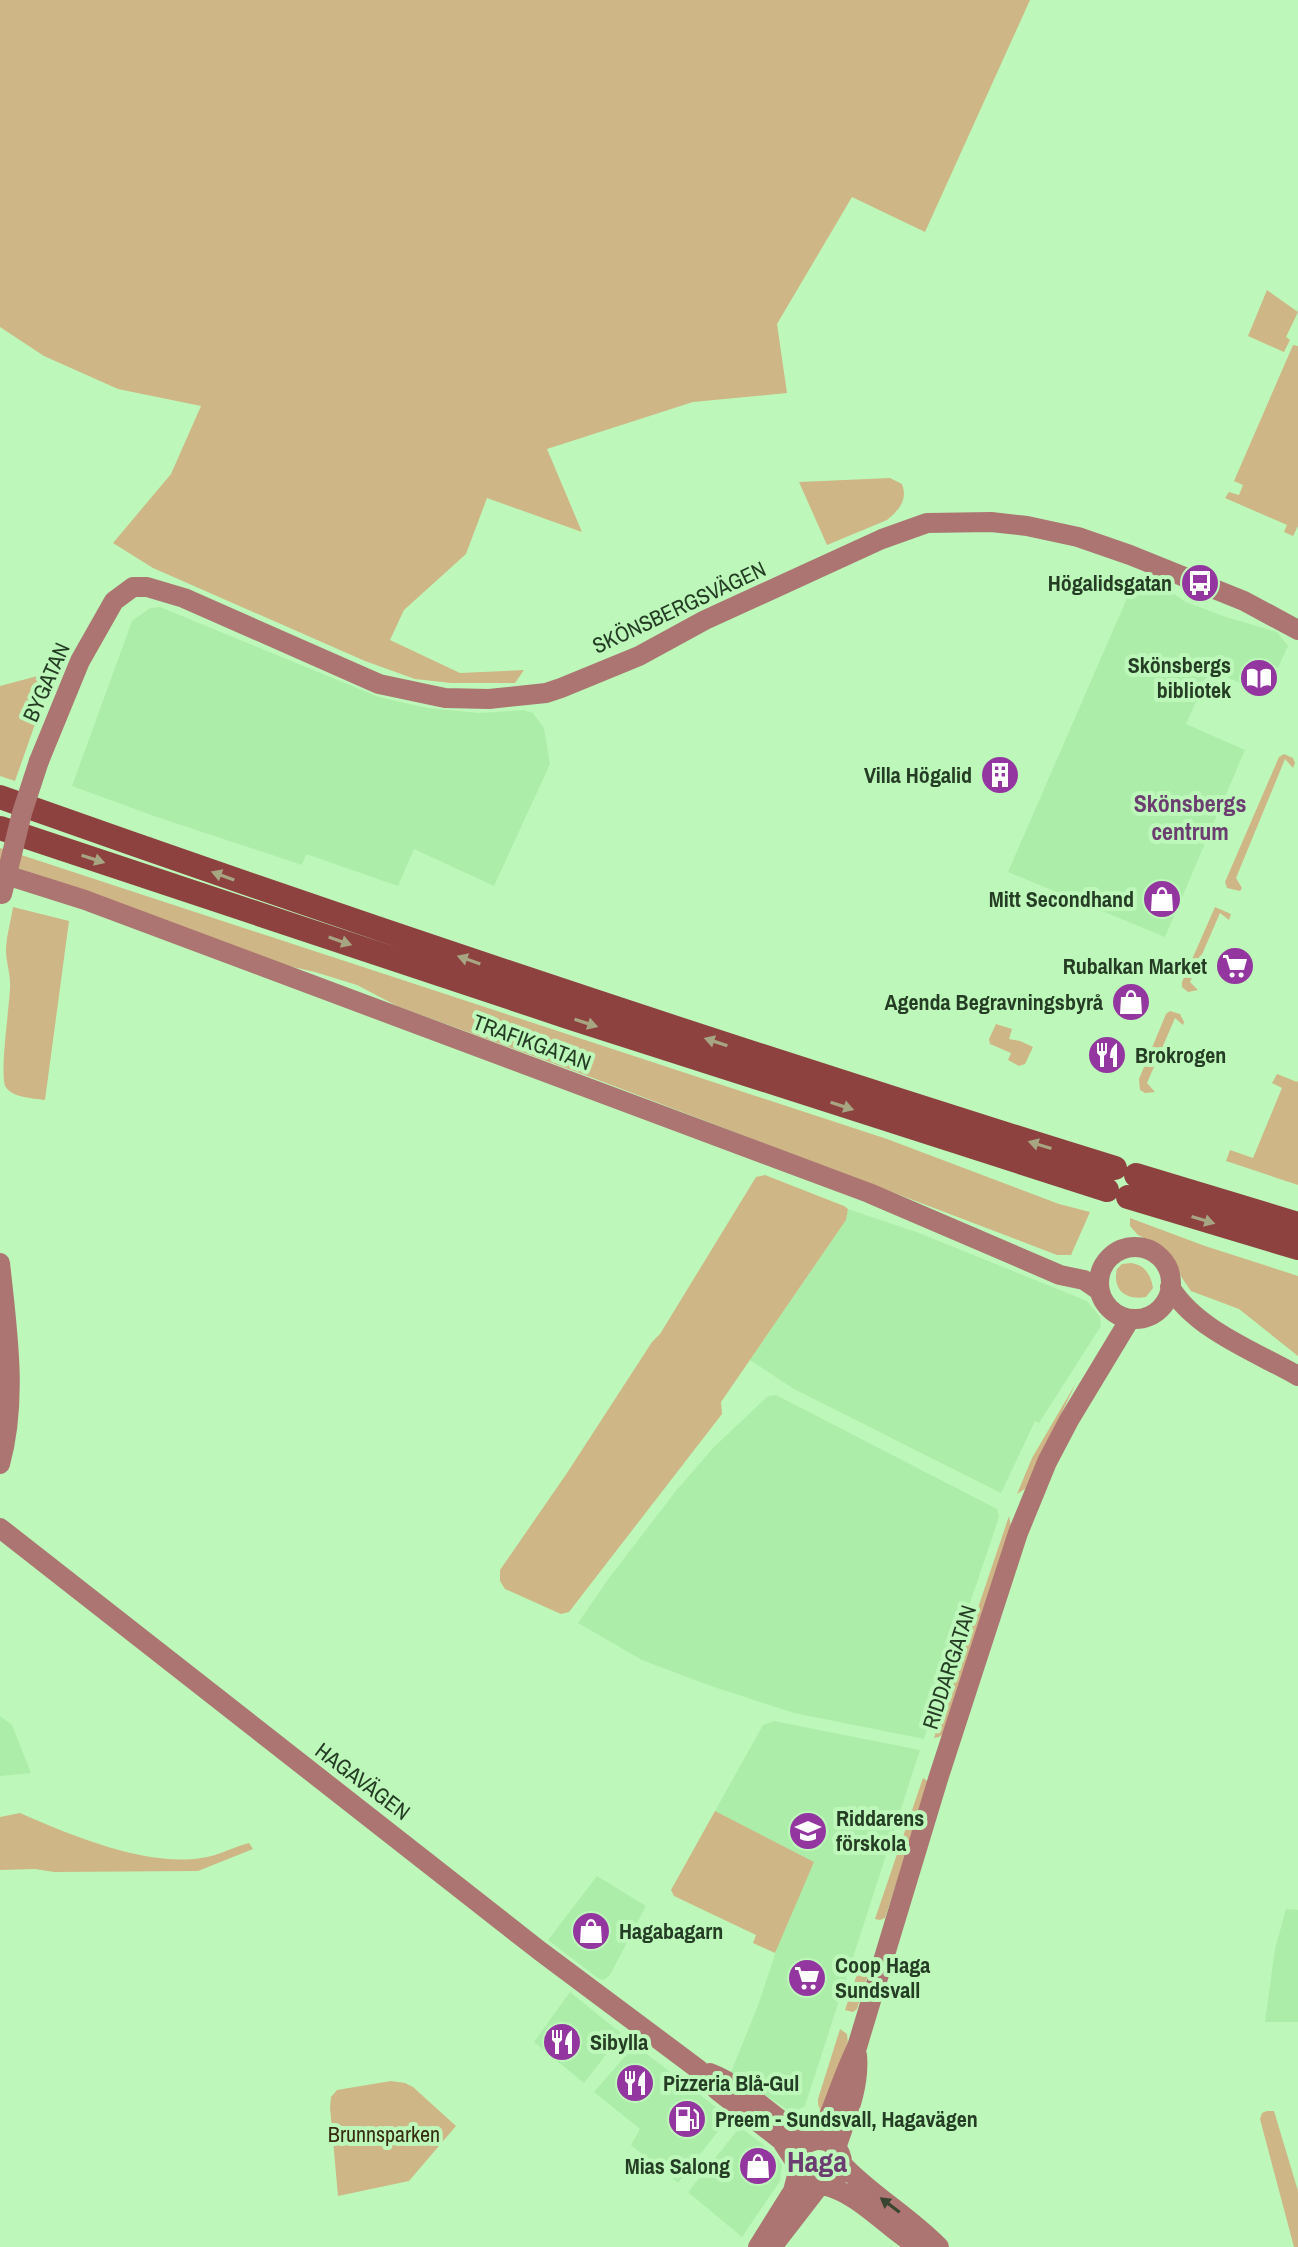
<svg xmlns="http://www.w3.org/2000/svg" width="1298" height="2247" viewBox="0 0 1298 2247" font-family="'Archivo Narrow',sans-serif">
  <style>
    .built { fill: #aceda9 }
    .green { fill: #cfb686 }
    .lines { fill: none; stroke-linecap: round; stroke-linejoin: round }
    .secondary { stroke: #ac7572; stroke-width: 20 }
    .highway { stroke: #8d4240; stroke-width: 24 }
    .secondary-bridge { stroke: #ac7572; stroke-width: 20 }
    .oneway { fill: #a7a683 }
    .oneway2 { fill: #394530 }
    .labels { text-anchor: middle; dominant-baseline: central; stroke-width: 8; stroke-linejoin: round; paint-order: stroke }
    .poi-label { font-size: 22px; font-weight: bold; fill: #253d24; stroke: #bdf8ba; text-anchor: end }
    .street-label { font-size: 22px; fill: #253d24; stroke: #bdf8ba }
    .park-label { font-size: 22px; fill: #372a10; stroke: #bdf8ba }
    .neighbourhood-label { font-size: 24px; font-weight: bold; fill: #6c3d71; stroke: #bdf8ba }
    .district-label { font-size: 30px; font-weight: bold; fill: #6c3d71; stroke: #bdf8ba }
  </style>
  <rect width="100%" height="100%" fill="#bdf8ba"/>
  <path class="built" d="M 1139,576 L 1158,583 L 1186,602 L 1226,617 L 1277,632 L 1288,646 L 1278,668 L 1269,665 L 1268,669 L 1272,671 L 1263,693 L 1210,670 L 1186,724 L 1245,750 L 1165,937 L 1008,872 L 1134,582 Z
    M 160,607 L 379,697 L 427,708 L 480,713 L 523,710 L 533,713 L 544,728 L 550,764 L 494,886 L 414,849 L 398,886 L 306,854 L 302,865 L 157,817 L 72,786 L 132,621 L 150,608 Z
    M 848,1209 L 919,1233 L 1087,1301 L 1100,1317 L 1101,1326 L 1039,1423 L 1035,1421 L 1001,1493 L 794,1389 L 750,1360 L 846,1220 Z
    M 776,1395 L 997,1509 L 999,1517 L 924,1739 L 794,1713 L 711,1686 L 642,1660 L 578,1623 L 609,1578 L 675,1492 L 713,1448 L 768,1396 Z
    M 0,1716 L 12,1725 L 31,1773 L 0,1776 Z
    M 774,1721 L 920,1750 L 805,2106 L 792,2113 L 731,2072 L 757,2008 L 778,1945 L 813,1862 L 715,1811 L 763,1725 Z
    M 597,1876 L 646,1906 L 610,1975 L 604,1980 L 599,1979 L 548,1940 Z
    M 1286,1909 L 1298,1910 L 1298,2022 L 1265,2022 L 1275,1949 Z
    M 570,1992 L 622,2034 L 584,2083 L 534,2042 Z
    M 635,2045 L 729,2117 L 678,2183 L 631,2145 L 640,2129 L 594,2092 Z
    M 740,2127 L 773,2152 L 782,2165 L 780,2181 L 742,2237 L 688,2192 Z"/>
  <path class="green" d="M 0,0 L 1030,0 L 925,232 L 852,197 L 777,324 L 787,393 L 693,402 L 547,449 L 582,532 L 487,498 L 466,554 L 404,610 L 390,640 L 460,673 L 524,670 L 515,683 L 451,683 L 415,679 L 365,661 L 153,568 L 113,543 L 171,474 L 201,406 L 118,389 L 44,356 L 0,327 Z
    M 1267,290 L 1298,312 L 1286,337 L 1290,340 L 1284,352 L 1248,336 Z
    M 1293,345 L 1298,346 L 1298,526 L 1293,536 L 1284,532 L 1287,525 L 1225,498 L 1229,492 L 1239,495 L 1243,485 L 1234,481 Z
    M 890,478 L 902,484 C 908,500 899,510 887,520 L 827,545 L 799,482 Z
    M 60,670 L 34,727 L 15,781 L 0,776 L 0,686 Z
    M 1284,754 L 1293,758 L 1295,763 L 1293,768 L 1285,759 L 1236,878 L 1242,888 L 1240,891 L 1227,888 L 1225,882 L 1279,757 Z
    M 0,848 L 887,1139 L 1059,1204 L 1090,1212 L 1071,1255 L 1057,1255 L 593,1078 L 397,1006 L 357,985 L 315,972 L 284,965 L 88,892 L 0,862 Z
    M 13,907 L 69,921 L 45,1100 C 32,1098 12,1098 5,1086 C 0,1069 9,1011 10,988 C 11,975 6,963 6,950 C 6,937 11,921 13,907 Z
    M 1215,907 L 1231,914 L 1229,920 L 1220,913 L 1190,982 L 1198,990 L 1188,992 L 1182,987 L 1182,982 Z
    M 1170,1011 L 1180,1014 L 1184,1022 L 1183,1025 L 1175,1018 L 1147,1083 L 1155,1092 L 1145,1093 L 1140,1090 L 1139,1079 L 1166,1014 Z
    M 996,1024 L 1012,1029 L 1009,1039 L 1020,1041 L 1033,1047 L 1025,1064 L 1019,1066 L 1008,1060 L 1011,1053 L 990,1044 L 989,1039 Z
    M 1277,1074 L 1297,1082 L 1298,1080 L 1298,1185 L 1226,1161 L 1230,1150 L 1253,1158 L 1282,1088 L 1272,1083 Z
    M 765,1175 L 844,1206 L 848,1209 L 846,1220 L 721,1402 L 722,1414 L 569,1612 L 561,1614 L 505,1589 L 500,1581 L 500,1570 L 567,1473 L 652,1342 L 660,1334 L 756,1177 Z
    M 1130,1218 L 1205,1246 L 1298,1276 L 1298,1356 L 1239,1309 L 1191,1291 L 1182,1278 L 1175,1261 L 1165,1248 L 1138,1235 L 1130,1226 Z
    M 1131,1263 C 1145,1265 1151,1275 1153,1288 L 1146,1297 C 1126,1301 1112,1290 1117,1269 L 1122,1264 Z
    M 1076,1383 L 1025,1489 L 1017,1494 L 1032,1458 Z
    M 1009,1516 L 1011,1526 L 945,1732 L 939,1737 L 934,1738 Z
    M 923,1778 L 929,1782 L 885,1918 L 880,1920 L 875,1919 Z
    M 715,1811 L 814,1862 L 775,1953 L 753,1943 L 756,1935 L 674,1896 L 671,1890 Z
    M 20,1813 C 70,1835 147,1867 201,1858 C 218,1856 233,1847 249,1843 L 253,1849 L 198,1871 L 54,1872 L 35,1869 L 0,1870 L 0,1817 Z
    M 859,1968 L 869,1971 L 857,2009 L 853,2012 L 845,2010 Z
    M 840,2029 L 847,2034 L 848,2045 L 821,2112 L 818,2104 L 818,2099 Z
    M 391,2081 L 405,2083 L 413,2087 L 456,2126 L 409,2181 L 338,2196 L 330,2107 L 331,2097 L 337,2090 Z
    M 1267,2111 L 1274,2111 L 1298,2191 L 1298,2247 L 1294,2247 L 1260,2119 L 1262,2113 Z"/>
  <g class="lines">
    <path class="secondary" d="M 39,761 L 80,661 L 114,601 L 133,587 L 147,587 L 184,598 L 379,684 L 445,698 L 489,699 L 546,693 L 561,688 L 639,656 L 705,620 L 882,539 L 927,523 L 991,522 L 1027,526 L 1078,537 L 1130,555 L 1244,601 L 1298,630
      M 0,873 L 85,900 L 869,1193 L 1060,1275 L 1084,1280 L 1100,1291
      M1099 1283a36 36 0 1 1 72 0a36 36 0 1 1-72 0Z
      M 0,1263 C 7,1329 18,1399 0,1464
      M 1170,1287 C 1196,1330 1256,1352 1298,1376
      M 0,1528 L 540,1951 L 698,2069 L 717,2090 L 781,2140 L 796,2163
      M 710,2073 C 749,2088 776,2123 813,2141
      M 819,2140 C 833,2110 842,2077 857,2047 L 938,1779 L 1018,1533 L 1047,1462 L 1069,1420 L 1130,1319
      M796 2163a23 23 0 1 1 46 0a23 23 0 1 1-46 0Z
      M 836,2148 C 846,2118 860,2087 857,2055
      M 842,2164 C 871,2195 909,2216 939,2247
      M 823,2185 C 861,2194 886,2228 919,2247
      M 758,2247 L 793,2191 L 798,2172
      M 772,2247 L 820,2185"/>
    <path class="highway" d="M 0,797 C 369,928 741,1052 1115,1168
      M 0,828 L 568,1017 L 1107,1190
      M 1136,1175 L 1298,1224
      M 1128,1197 L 1298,1248"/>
    <path class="secondary-bridge" d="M 2,894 L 22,813 L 39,761"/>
  </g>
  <defs><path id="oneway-solid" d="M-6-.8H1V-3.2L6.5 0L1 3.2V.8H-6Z" transform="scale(2)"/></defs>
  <g class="oneway">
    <use href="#oneway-solid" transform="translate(93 859) rotate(18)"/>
    <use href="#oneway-solid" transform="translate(223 876) rotate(-160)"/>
    <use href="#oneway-solid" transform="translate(340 941) rotate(19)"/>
    <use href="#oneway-solid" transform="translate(469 960) rotate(-161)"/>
    <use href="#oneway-solid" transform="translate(586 1023) rotate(18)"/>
    <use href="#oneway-solid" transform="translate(716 1042) rotate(-162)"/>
    <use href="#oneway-solid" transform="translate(842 1106) rotate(18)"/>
    <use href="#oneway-solid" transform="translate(1040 1145) rotate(-163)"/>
    <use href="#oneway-solid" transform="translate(1203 1220) rotate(17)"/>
  </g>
  <use class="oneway2" href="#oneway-solid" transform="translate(890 2205) rotate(-143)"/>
  <defs>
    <g id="bus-disc" transform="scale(2)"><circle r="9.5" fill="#94369f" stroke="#bdf8ba"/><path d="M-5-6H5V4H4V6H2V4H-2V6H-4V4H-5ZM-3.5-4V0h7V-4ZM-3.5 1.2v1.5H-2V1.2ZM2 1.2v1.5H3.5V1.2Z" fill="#fff"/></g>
    <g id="library-disc" transform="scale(2)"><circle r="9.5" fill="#94369f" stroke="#bdf8ba"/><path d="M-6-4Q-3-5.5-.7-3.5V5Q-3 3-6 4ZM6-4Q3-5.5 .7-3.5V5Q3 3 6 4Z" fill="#fff"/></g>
    <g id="building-disc" transform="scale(2)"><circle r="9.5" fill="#94369f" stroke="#bdf8ba"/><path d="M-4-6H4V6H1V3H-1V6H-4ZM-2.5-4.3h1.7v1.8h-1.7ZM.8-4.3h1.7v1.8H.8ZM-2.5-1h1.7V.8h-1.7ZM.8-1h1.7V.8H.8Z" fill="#fff"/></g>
    <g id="shop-disc" transform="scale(2)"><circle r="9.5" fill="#94369f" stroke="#bdf8ba"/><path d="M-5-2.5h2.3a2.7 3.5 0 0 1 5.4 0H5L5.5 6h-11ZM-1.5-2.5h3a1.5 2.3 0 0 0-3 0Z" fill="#fff"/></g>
    <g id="supermarket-disc" transform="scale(2)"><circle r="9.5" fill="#94369f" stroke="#bdf8ba"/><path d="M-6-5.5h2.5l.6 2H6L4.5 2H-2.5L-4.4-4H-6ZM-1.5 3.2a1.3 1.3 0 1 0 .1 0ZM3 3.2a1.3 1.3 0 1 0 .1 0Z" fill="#fff"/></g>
    <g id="restaurant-disc" transform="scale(2)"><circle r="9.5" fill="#94369f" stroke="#bdf8ba"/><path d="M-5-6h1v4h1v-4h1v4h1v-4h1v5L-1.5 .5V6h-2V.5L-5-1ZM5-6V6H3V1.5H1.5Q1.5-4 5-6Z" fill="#fff"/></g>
    <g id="school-disc" transform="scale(2)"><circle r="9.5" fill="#94369f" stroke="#bdf8ba"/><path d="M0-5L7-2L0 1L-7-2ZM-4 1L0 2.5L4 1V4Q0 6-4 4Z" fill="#fff"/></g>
    <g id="fuel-disc" transform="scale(2)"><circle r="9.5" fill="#94369f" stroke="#bdf8ba"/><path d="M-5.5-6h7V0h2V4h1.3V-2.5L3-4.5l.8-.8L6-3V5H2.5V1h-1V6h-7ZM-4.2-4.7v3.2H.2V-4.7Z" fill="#fff"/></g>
  </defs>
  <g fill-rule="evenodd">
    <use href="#bus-disc" x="1200" y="583"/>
    <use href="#library-disc" x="1259" y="678"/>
    <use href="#building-disc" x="1000" y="775"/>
    <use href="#shop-disc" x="1162" y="899"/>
    <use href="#supermarket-disc" x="1235" y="966"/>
    <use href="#shop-disc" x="1131" y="1002"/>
    <use href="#restaurant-disc" x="1107" y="1055"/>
    <use href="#school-disc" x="808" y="1831"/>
    <use href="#shop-disc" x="591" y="1931"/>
    <use href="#supermarket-disc" x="807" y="1978"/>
    <use href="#restaurant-disc" x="562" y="2042"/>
    <use href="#restaurant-disc" x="635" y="2083"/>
    <use href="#fuel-disc" x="687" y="2119"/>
    <use href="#shop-disc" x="758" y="2166"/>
  </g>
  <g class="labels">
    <g class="poi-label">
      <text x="1172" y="583">Högalidsgatan</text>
      <text x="1231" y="665">Skönsbergs<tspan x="1231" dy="25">bibliotek</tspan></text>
      <text x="972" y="775">Villa Högalid</text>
      <text x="1134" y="899">Mitt Secondhand</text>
      <text x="1207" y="966">Rubalkan Market</text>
      <text x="1103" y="1002">Agenda Begravningsbyrå</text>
      <text x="1135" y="1055" text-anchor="start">Brokrogen</text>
      <text x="836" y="1818" text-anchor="start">Riddarens<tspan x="836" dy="25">förskola</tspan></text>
      <text x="619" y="1931" text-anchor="start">Hagabagarn</text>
      <text x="835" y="1965" text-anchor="start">Coop Haga<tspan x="835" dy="25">Sundsvall</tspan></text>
      <text x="590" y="2042" text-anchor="start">Sibylla</text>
      <text x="663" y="2083" text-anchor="start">Pizzeria Blå-Gul</text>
      <text x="715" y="2119" text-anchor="start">Preem - Sundsvall, Hagavägen</text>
      <text x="730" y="2166">Mias Salong</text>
    </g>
    <g class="street-label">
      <text transform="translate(679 607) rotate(-25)">SKÖNSBERGSVÄGEN</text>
      <text transform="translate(46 682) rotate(-66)">BYGATAN</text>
      <text transform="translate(532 1042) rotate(20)">TRAFIKGATAN</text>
      <text transform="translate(949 1667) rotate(-72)">RIDDARGATAN</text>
      <text transform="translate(363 1781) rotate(37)">HAGAVÄGEN</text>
    </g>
    <g class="park-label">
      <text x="384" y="2134">Brunnsparken</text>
    </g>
    <g class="neighbourhood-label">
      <text x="1190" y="803">Skönsbergs<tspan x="1190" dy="28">centrum</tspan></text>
    </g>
    <g class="district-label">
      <text x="817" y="2161">Haga</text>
    </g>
  </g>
</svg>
